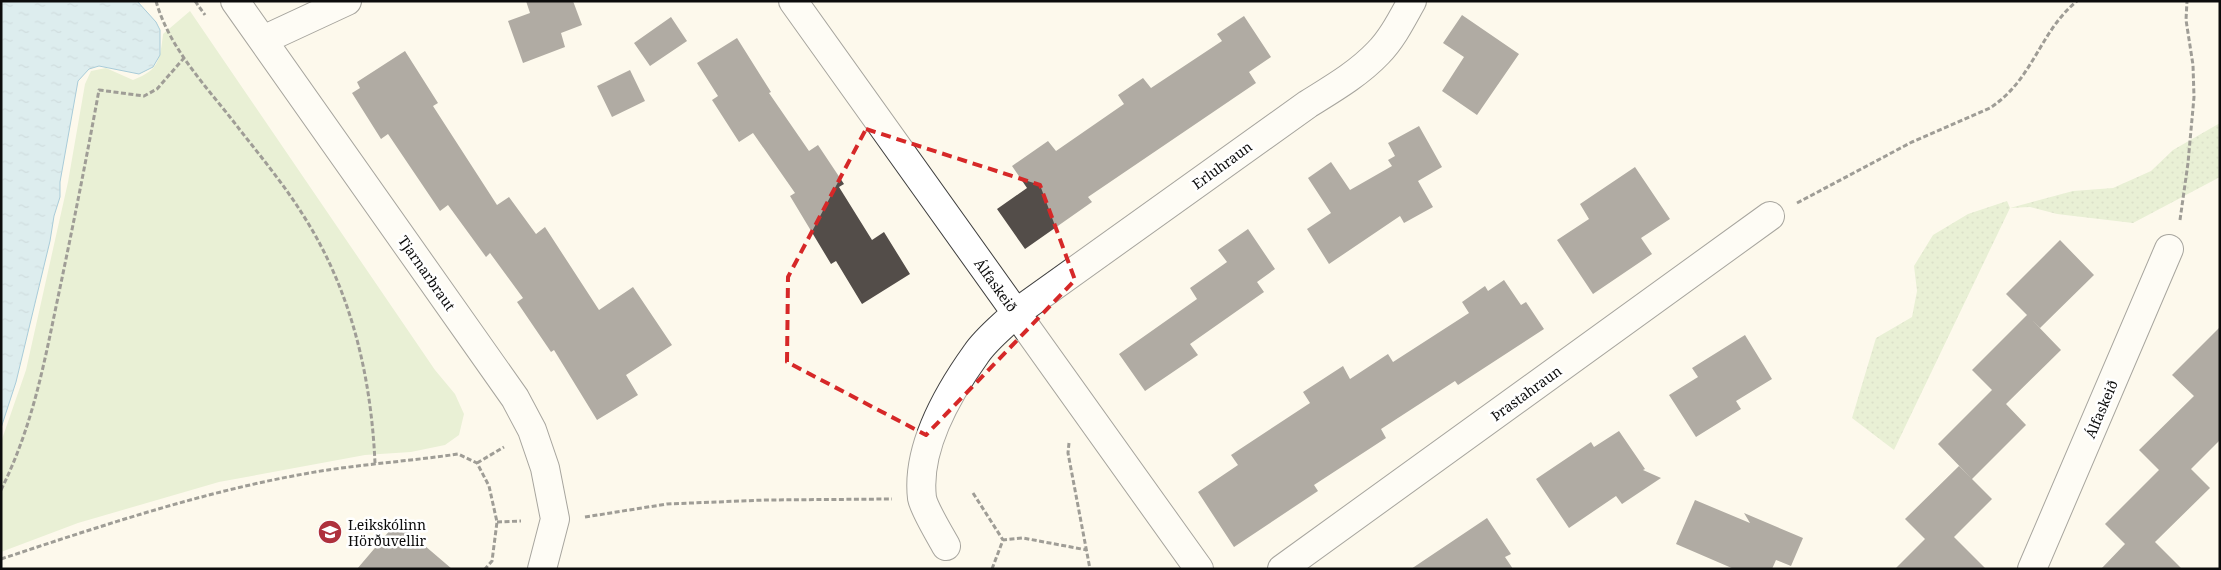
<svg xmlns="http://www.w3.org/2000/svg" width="2221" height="570" viewBox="0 0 2221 570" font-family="'Noto Serif',serif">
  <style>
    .grass { fill: url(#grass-dots) }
    .park { fill: #d1e4b9 }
    .water { fill: url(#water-ripples); stroke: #4394c0 }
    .building { fill: #534d49 }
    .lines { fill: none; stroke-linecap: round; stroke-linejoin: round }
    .minor-casing { stroke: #3f3f3f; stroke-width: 30 }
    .path { stroke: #2e2e2e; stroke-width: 3; stroke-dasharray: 5 2.5; stroke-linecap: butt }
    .minor { stroke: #fff; stroke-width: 28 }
    .marked { fill: none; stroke: #d62828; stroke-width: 4; stroke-dasharray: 10 6; stroke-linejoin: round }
    .labels { text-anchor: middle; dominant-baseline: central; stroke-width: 5; stroke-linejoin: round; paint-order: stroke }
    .street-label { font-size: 14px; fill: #0c0c0c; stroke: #fff }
    .poi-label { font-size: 14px; fill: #0c0c0c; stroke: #fff; text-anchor: start }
  </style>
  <defs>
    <pattern id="grass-dots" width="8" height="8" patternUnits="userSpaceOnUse" patternTransform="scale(1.25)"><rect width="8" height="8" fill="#d1e4b9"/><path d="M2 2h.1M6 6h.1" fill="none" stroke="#b2c29e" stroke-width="1.8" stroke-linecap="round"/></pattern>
    <pattern id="water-ripples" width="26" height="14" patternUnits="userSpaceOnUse" patternTransform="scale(1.25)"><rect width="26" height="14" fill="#b5ddf0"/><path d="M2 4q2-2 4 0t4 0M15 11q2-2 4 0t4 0" fill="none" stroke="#9abccd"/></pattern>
  </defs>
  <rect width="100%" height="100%" fill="#fdf9ec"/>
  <path class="grass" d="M 2220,123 L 2220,177 L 2133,223 L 2057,214 L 2030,207 L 2010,208 L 1894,450 L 1852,418 L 1876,338 L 1912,317 L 1917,291 L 1914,266 L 1933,235 L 1968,214 L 2007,201 L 2010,208 L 2073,191 L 2113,188 L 2151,171 L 2173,150 Z"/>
  <path class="park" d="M 190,11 L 435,370 L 455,394 L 464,414 L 459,435 L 445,445 L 411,452 L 365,455 L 219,482 L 78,523 L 1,552 L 1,442 L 26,370 L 68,182 L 85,84 L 91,71 L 106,68 L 133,80 C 159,70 160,60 163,34 Z"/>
  <path class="water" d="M 1,1 L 137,1 L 156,22 L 160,30 L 160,55 L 153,67 L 139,74 L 99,66 L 89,69 L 78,81 L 60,182 L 60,197 L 54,216 L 50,241 L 16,382 L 1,428 Z"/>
  <path class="building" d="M 526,1 L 573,1 L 582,25 L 561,33 L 565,47 L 523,63 L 508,21 L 530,13 Z
    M 1462,15 L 1519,54 L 1477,115 L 1442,91 L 1464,57 L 1443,43 Z
    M 1244,16 L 1271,57 L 1249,72 L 1256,83 L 1088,197 L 1092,202 L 1025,249 L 997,209 L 1027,188 L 1012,166 L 1048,141 L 1056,151 L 1124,104 L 1118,95 L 1143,78 L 1151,88 L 1222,41 L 1217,34 Z
    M 671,17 L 687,41 L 650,66 L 634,43 Z
    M 737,38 L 771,92 L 769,93 L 809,151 L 818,145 L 844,184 L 839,187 L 872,240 L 884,232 L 910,274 L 862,304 L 836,261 L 831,264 L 790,196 L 795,193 L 753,133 L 739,142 L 712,100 L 718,96 L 697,63 Z
    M 405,51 L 438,103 L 433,106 L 497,205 L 509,197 L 536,234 L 545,227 L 599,310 L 633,287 L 672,345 L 626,375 L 638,395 L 597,420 L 554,350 L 551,352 L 517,302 L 523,298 L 490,253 L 486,257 L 448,205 L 440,211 L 388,134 L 381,139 L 352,93 L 360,88 L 357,82 Z
    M 630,70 L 645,101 L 612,117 L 597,86 Z
    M 1419,126 L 1442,167 L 1418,181 L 1433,207 L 1404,223 L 1400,216 L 1329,264 L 1307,229 L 1331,213 L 1308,178 L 1331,162 L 1350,190 L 1392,166 L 1388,160 L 1395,156 L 1388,143 Z
    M 1635,167 L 1670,219 L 1641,238 L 1652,254 L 1593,294 L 1557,240 L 1589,219 L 1580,204 Z
    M 1248,229 L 1275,269 L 1257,282 L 1264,292 L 1190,344 L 1198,355 L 1145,391 L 1119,354 L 1197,299 L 1190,288 L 1227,262 L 1218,250 Z
    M 2060,240 L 2094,275 L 2040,328 L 2032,320 L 2061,350 L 2006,404 L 2026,425 L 1972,479 L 1938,444 L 1992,390 L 1972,370 L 2027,315 L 2006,294 Z
    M 1504,280 L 1521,305 L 1526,302 L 1544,329 L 1458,385 L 1455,381 L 1381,429 L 1386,438 L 1314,485 L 1318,491 L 1234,547 L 1198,492 L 1238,465 L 1231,455 L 1310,403 L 1303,392 L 1343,366 L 1350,379 L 1388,354 L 1393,362 L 1469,313 L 1462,302 L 1485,286 L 1488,291 Z
    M 2220,327 L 2220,440 L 2191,469 L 2210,488 L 2155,542 L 2182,569 L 2101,569 L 2125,544 L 2105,524 L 2159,470 L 2139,450 L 2194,396 L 2172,375 Z
    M 1745,335 L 1772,379 L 1736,401 L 1741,409 L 1696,437 L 1669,395 L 1698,377 L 1692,368 Z
    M 1619,431 L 1645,469 L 1643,470 L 1661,478 L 1622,504 L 1616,496 L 1569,528 L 1536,479 L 1591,442 L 1594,447 Z
    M 1959,466 L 1992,499 L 1954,537 L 1986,569 L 1895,569 L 1925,539 L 1905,519 Z
    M 1695,500 L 1750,523 L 1744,513 L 1803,538 L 1791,566 L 1776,560 L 1772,569 L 1734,569 L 1676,544 Z
    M 1487,518 L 1511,554 L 1505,557 L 1513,569 L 1411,569 Z
    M 397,522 L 452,569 L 357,569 Z"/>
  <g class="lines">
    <g class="minor-casing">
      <path id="minor" d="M 235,1 L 515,398 L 532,430 L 545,468 L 555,519 L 542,569
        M 793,1 L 1199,569
        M 263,40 L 347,1
        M 946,546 C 940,535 924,509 922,498 C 916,448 948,393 976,354 C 986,339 1003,326 1016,313 L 1308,104 C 1332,89 1358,74 1378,53 C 1392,39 1402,19 1412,1
        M 1282,569 L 1770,216
        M 2032,569 L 2169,249"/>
    </g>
    <path class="path" d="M 156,1 C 170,51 210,90 240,130 C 262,158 285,186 303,215 C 351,290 371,375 375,463
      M 195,1 L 205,15
      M 1797,203 L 1912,142 L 1990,108 C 2034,79 2039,32 2077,1
      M 2180,220 L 2188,163 L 2194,97 L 2193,65 L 2186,20 L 2187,1
      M 1069,443 L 1068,453 L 1090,569
      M 477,463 L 504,447
      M 1,490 C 32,427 43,369 57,302 C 72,231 86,161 99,90 L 144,96 L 157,89 L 184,58
      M 973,493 L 1003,540
      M 585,517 L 667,504 L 765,500 L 892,499
      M 497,522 L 521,521
      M 1,559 C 104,525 208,490 315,472 C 363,464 411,461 458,454 L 477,463 L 489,486 L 497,522 L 492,561 L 485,569
      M 992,569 L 1003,540 L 1023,538 L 1087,550"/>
    <use href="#minor" class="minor"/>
  </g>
  <path d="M0 0H2221V570H0ZM 866,129 L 1040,185 L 1075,280 L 926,435 L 787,362 L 788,277 Z" fill="#fdf9ec" fill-opacity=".55" fill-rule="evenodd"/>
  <path class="marked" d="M 866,129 L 1040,185 L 1075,280 L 926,435 L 787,362 L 788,277 Z"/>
  <defs>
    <g id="school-disc" transform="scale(1.25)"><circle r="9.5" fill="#ae313d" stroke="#fff"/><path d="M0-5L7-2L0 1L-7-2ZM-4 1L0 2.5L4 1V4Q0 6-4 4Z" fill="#fff"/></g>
  </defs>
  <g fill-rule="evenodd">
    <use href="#school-disc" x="330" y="532"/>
  </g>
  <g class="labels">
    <g class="street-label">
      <text transform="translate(1222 165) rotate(-36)">Erluhraun</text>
      <text transform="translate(427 273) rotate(55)">Tjarnarbraut</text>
      <text transform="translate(996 285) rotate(54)">Álfaskeið</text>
      <text transform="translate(1526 393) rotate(-36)">Þrastahraun</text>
      <text transform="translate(2101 409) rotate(-67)">Álfaskeið</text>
    </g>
    <g class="poi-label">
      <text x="348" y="524">Leikskólinn<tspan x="348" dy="16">Hörðuvellir</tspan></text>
    </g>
  </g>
  <rect width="2221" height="570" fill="none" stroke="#0c0c0c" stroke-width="5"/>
</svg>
